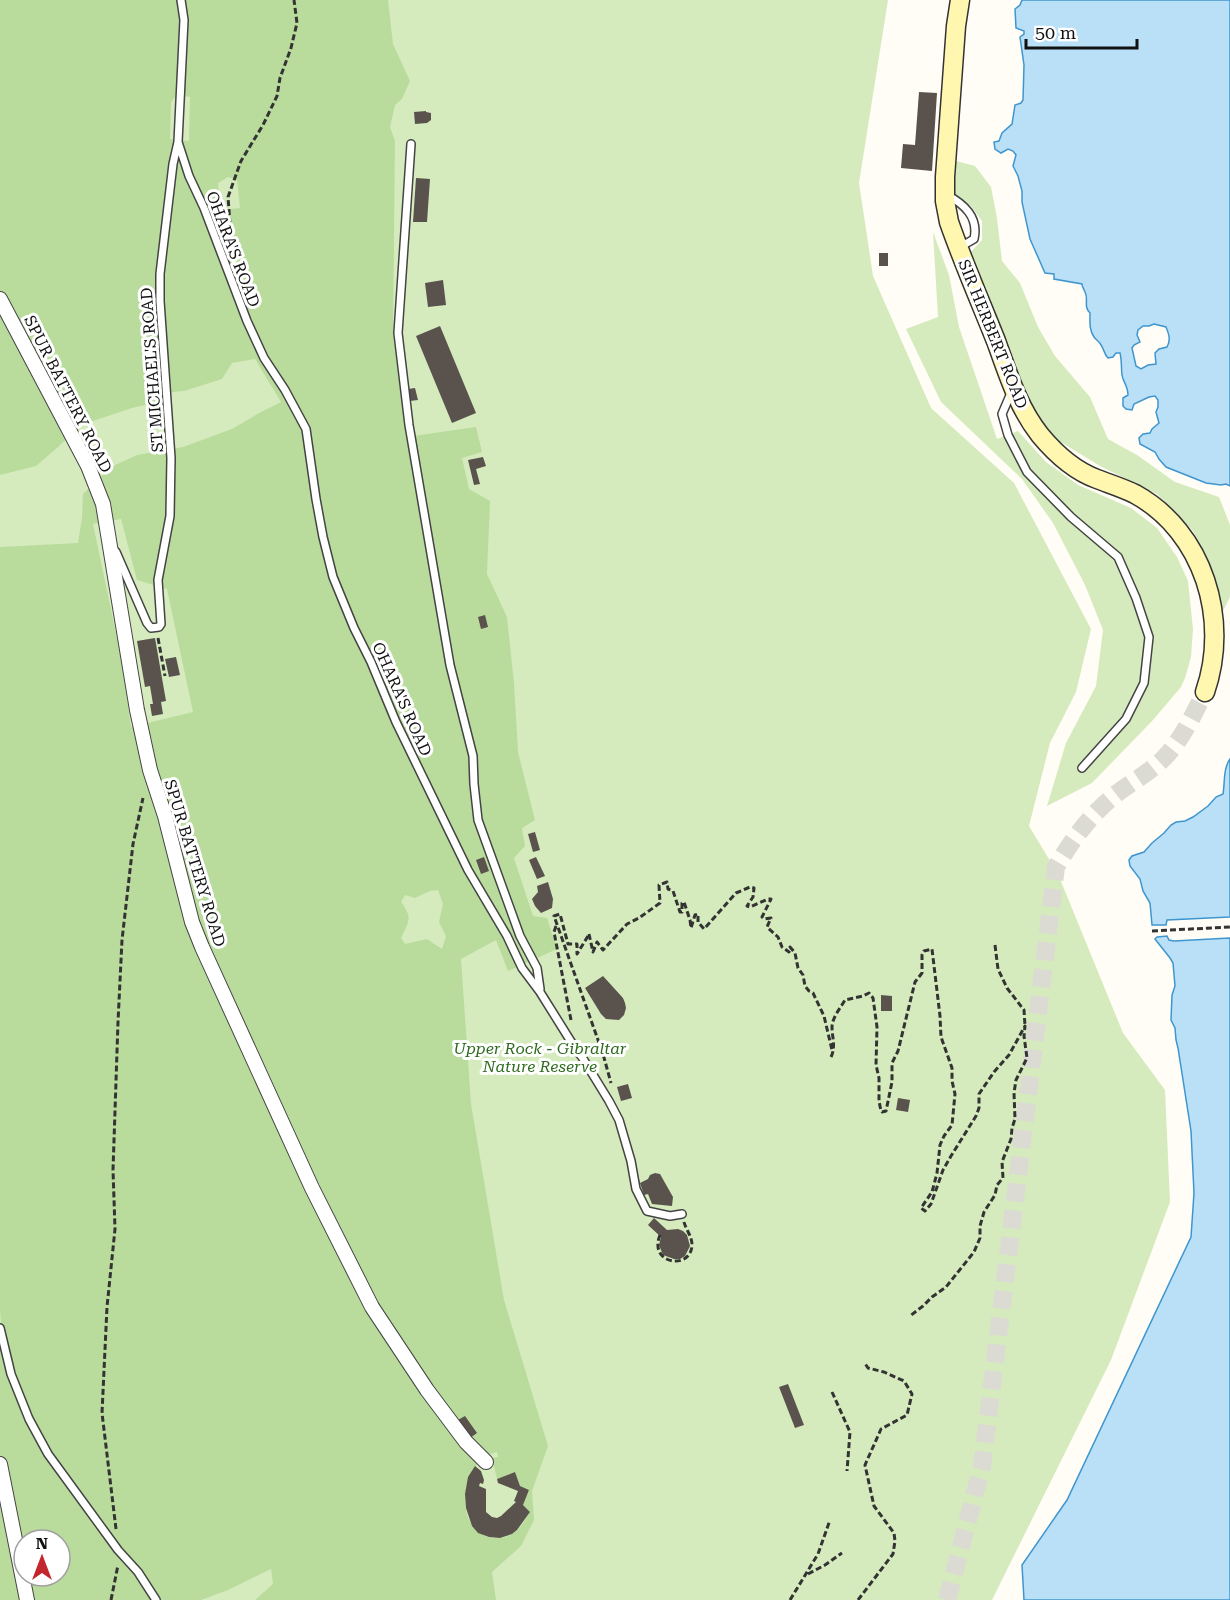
<svg xmlns="http://www.w3.org/2000/svg" width="1230" height="1600" viewBox="0 0 1230 1600" font-family="'Roboto Serif',serif">
  <style>
    .green { fill: #d5ebbd; fill-rule: evenodd }
    .forest { fill: #b9dc9c; fill-rule: evenodd }
    .water { fill: #b9e0f7; stroke: #3f96cf; stroke-width: 1.5; fill-rule: evenodd }
    .building { fill: #5a524d }
    .lines { fill: none; stroke-linecap: round; stroke-linejoin: round }
    .secondary-tunnel { stroke: #dbdad3; stroke-width: 18; stroke-dasharray: 18 9; stroke-linecap: butt }
    .service-casing { stroke: #444; stroke-width: 10 }
    .minor-casing { stroke: #444; stroke-width: 16 }
    .secondary-casing { stroke: #333; stroke-width: 21 }
    .path { stroke: #333; stroke-width: 3; stroke-dasharray: 6 3; stroke-linecap: butt }
    .service { stroke: #fff; stroke-width: 7 }
    .minor { stroke: #fff; stroke-width: 14 }
    .secondary { stroke: #fff6b0; stroke-width: 18 }
    .labels { text-anchor: middle; dominant-baseline: central; stroke-width: 6; stroke-linejoin: round; paint-order: stroke }
    .street-label { font-size: 16px; fill: #111; stroke: #fff }
    .park-label { font-size: 16px; font-style: italic; fill: #2f6b1f; stroke: #fff }
  </style>
  <rect width="100%" height="100%" fill="#fffdf5"/>
  <path class="green" d="M 0,0 L 888,0 L 859,183 L 873,276 L 931,408 L 1014,483 L 1091,629 L 1076,692 L 1050,743 L 1029,826 L 1058,874 L 1123,1033 L 1165,1090 L 1170,1202 L 1111,1360 L 992,1600 L 0,1600 ZM 24,1540 L 60,1540 L 60,1576 L 24,1576 Z
    M 956,161 L 975,166 L 991,187 L 997,218 L 1002,261 L 1020,283 L 1038,327 L 1055,356 L 1090,397 L 1108,439 L 1137,455 L 1175,482 L 1219,497 L 1230,525 L 1230,597 L 1221,615 L 1213,572 L 1193,531 L 1157,494 L 1100,466 L 1054,438 L 1027,399 L 969,254 L 982,240 L 982,221 L 971,206 L 954,193 Z
    M 933,232 L 949,275 L 959,327 L 997,439 L 1018,431 L 1046,462 L 1078,485 L 1131,508 L 1157,528 L 1177,557 L 1188,581 L 1193,629 L 1191,657 L 1185,678 L 1181,687 L 1153,720 L 1092,783 L 1047,806 L 1066,743 L 1096,686 L 1103,630 L 1085,585 L 1053,523 L 1022,479 L 941,402 L 906,329 L 938,317 Z"/>
  <path class="forest" d="M 0,0 L 388,0 L 393,44 L 410,81 L 402,99 L 395,105 L 390,127 L 395,141 L 393,332 L 406,437 L 476,427 L 482,452 L 462,458 L 469,489 L 490,501 L 487,574 L 507,617 L 514,683 L 518,752 L 535,820 L 522,828 L 525,846 L 514,858 L 533,916 L 547,918 L 557,949 L 508,971 L 496,940 L 461,959 L 471,1104 L 504,1300 L 548,1446 L 532,1491 L 534,1520 L 521,1546 L 492,1572 L 496,1600 L 255,1600 L 273,1584 L 271,1569 L 228,1590 L 201,1600 L 0,1600 L 0,1326 L 1,1324 L 0,1309 L 0,547 L 78,543 L 82,518 L 83,494 L 111,467 L 137,455 L 183,447 L 232,429 L 261,412 L 281,402 L 255,359 L 232,363 L 222,379 L 184,391 L 160,393 L 154,403 L 132,408 L 81,425 L 58,447 L 36,466 L 0,475 ZM 177,95 L 190,97 L 189,141 L 170,139 L 171,102 ZM 228,177 L 237,180 L 240,208 L 220,210 L 218,183 ZM 121,519 L 137,580 L 167,589 L 193,712 L 131,727 L 121,657 L 93,524 ZM 438,890 L 443,904 L 439,922 L 446,936 L 442,949 L 427,939 L 405,944 L 401,938 C 409,921 413,918 401,902 L 405,895 L 415,898 L 430,891 ZM 497,1452 L 498,1457 L 492,1458 L 497,1479 L 515,1472 L 520,1486 L 529,1490 L 523,1505 L 530,1512 C 526,1518 522,1526 516,1531 C 511,1536 502,1539 495,1538 C 452,1536 458,1459 497,1452 ZM 24,1540 L 60,1540 L 60,1576 L 24,1576 Z"/>
  <path class="water" d="M 1022,0 L 1230,0 L 1230,486 L 1226,484 L 1221,485 L 1206,483 L 1166,467 L 1159,459 L 1155,452 L 1140,444 L 1139,438 L 1143,434 L 1150,433 L 1152,429 L 1159,423 L 1156,412 L 1158,407 L 1158,400 L 1155,396 L 1149,397 L 1134,404 L 1132,410 L 1126,409 L 1123,406 L 1123,398 L 1128,395 C 1128,386 1123,382 1122,375 C 1121,367 1122,361 1120,353 L 1116,353 L 1113,357 L 1108,358 C 1104,354 1104,349 1101,345 C 1100,342 1096,340 1094,337 C 1089,330 1090,322 1090,313 C 1083,306 1089,300 1085,292 C 1084,289 1082,287 1082,284 L 1054,279 L 1054,274 L 1045,273 L 1030,239 L 1022,202 L 1022,191 L 1018,176 L 1013,166 L 1016,155 L 1013,151 L 1008,149 L 1001,153 L 995,149 L 994,142 L 999,141 L 1002,133 L 1012,124 L 1015,105 L 1021,103 L 1023,100 L 1024,65 L 1020,37 L 1024,34 L 1024,31 L 1016,28 L 1015,9 L 1020,5 ZM 1154,324 L 1166,327 C 1169,334 1171,340 1167,347 L 1159,349 L 1155,353 L 1156,364 L 1148,365 L 1141,369 L 1136,366 L 1132,348 L 1134,345 L 1140,342 L 1137,335 L 1138,330 L 1143,326 L 1149,326 Z
    M 1230,759 L 1230,917 L 1167,920 L 1166,925 L 1152,925 L 1150,903 L 1143,891 L 1140,879 L 1130,866 L 1129,860 L 1132,856 L 1144,852 L 1152,843 L 1164,833 L 1171,825 L 1176,822 L 1185,821 L 1193,817 L 1208,806 L 1216,797 L 1223,794 C 1225,783 1223,769 1230,759 Z
    M 1167,936 L 1169,940 L 1174,941 L 1230,938 L 1230,1600 L 1024,1600 L 1022,1565 L 1067,1500 L 1191,1237 L 1194,1193 L 1191,1131 L 1178,1048 L 1176,1040 L 1175,1028 L 1171,1020 L 1172,995 L 1175,986 L 1173,963 L 1170,958 L 1155,939 L 1157,937 Z"/>
  <path class="building" d="M 919,92 L 937,93 L 932,171 L 901,168 L 903,144 L 915,145 Z
    M 426,111 L 426,112 L 431,113 L 431,120 L 427,123 L 415,124 L 414,112 Z
    M 416,178 L 430,179 L 427,222 L 413,222 Z
    M 879,253 L 888,253 L 888,266 L 879,266 Z
    M 443,280 L 446,305 L 428,307 L 425,283 Z
    M 440,326 L 476,413 L 452,423 L 416,336 Z
    M 415,388 L 418,400 L 410,401 L 408,389 Z
    M 483,457 L 486,466 L 476,469 L 480,484 L 474,485 L 468,460 Z
    M 485,615 L 488,627 L 481,629 L 478,617 Z
    M 155,638 L 166,701 L 161,702 L 163,714 L 152,716 L 150,704 L 153,704 L 150,686 L 145,687 L 137,641 Z
    M 176,657 L 180,675 L 169,677 L 165,659 Z
    M 535,832 L 540,850 L 533,852 L 528,834 Z
    M 484,857 L 489,871 L 481,874 L 476,860 Z
    M 536,857 L 545,876 L 537,879 L 529,860 Z
    M 548,882 L 553,899 L 552,908 L 541,913 L 535,906 L 532,899 L 538,892 L 537,886 Z
    M 603,976 L 623,998 L 625,1003 L 626,1008 L 624,1015 L 619,1020 L 606,1019 L 601,1014 L 585,988 Z
    M 881,995 L 892,996 L 892,1011 L 881,1011 Z
    M 628,1084 L 632,1098 L 621,1101 L 617,1087 Z
    M 898,1098 L 910,1100 L 908,1112 L 896,1110 Z
    M 655,1173 L 660,1174 L 673,1197 L 672,1206 L 652,1204 L 648,1194 L 644,1195 L 640,1183 L 648,1179 L 650,1175 Z
    M 654,1218 L 667,1230 L 678,1229 L 683,1231 L 687,1235 L 690,1246 L 685,1256 L 680,1259 L 674,1259 L 663,1255 L 659,1245 L 661,1237 L 648,1225 Z
    M 788,1384 L 804,1425 L 795,1428 L 779,1387 Z
    M 465,1416 L 477,1433 L 470,1438 L 458,1420 Z
    M 475,1466 L 481,1471 L 484,1480 L 483,1484 L 480,1483 L 479,1486 L 486,1489 L 486,1512 L 492,1517 L 497,1518 L 501,1516 L 516,1502 L 514,1501 L 518,1491 L 498,1483 L 497,1479 L 515,1472 L 520,1486 L 529,1490 L 523,1505 L 530,1512 L 517,1530 L 512,1534 L 500,1538 L 489,1537 L 478,1533 L 472,1526 L 466,1508 L 465,1494 L 468,1477 Z"/>
  <g class="lines">
    <path class="secondary-tunnel" d="M 947,1600 L 982,1466 L 1056,867 C 1072,840 1090,815 1115,795 C 1130,783 1149,773 1163,759 C 1182,740 1193,715 1205,692"/>
    <g class="service-casing">
      <path id="service" d="M 178,142 L 189,176 L 204,208 L 247,321 L 264,358 L 285,390 L 306,429 L 316,499 L 323,537 L 333,577 L 354,628 L 371,662 L 396,722 L 468,870 L 507,936 L 522,968 L 540,992 L 575,1048 L 582,1057 L 609,1101 L 619,1120 L 631,1161 L 636,1189 L 647,1211 L 670,1216 L 682,1214
        M 411,144 L 398,333 L 409,425 L 450,665 L 473,756 L 474,784 L 478,820 L 520,936 L 537,968 L 540,989
        M 947,195 C 964,204 979,217 974,239 L 960,247
        M 1011,393 L 1002,414 L 1008,435 L 1027,472 L 1071,517 L 1118,557 L 1136,598 L 1149,637 L 1144,683 L 1126,719 L 1082,768
        M 116,552 L 147,623 L 151,628 L 159,627 L 161,624 L 158,580 L 170,516 L 171,458 L 160,301 L 160,274 L 173,164 L 178,142 L 184,20 L 181,0
        M 0,1328 L 11,1374 L 29,1419 L 48,1454 L 118,1550 L 138,1572 L 156,1600"/>
    </g>
    <g class="minor-casing">
      <path id="minor" d="M 0,299 L 88,466 L 103,504 L 137,710 L 150,770 L 165,816 L 192,922 L 202,947 L 312,1188 L 372,1307 L 427,1390 L 466,1442 L 486,1462
        M 0,1464 L 27,1600"/>
    </g>
    <g class="secondary-casing">
      <path id="secondary" d="M 960,0 L 956,26 L 945,177 L 945,201 L 949,222 C 963,262 980,301 996,341 C 1008,374 1018,407 1040,435 C 1055,453 1075,471 1097,479 C 1110,484 1123,488 1135,494 C 1204,532 1230,620 1205,692"/>
    </g>
    <path class="path" d="M 232,251 L 228,197 L 241,161 L 263,125 L 277,96 L 280,78 L 291,48 L 297,23 L 294,0
      M 158,638 L 165,676
      M 556,926 L 554,932 L 571,1020
      M 1152,931 L 1230,927
      M 589,934 L 593,952 L 597,942 L 603,950 L 627,924 L 639,918 L 660,903 L 659,885 L 667,882 L 668,889 L 673,891 L 680,912 L 682,912 L 682,903 L 684,902 L 690,920 L 691,928 L 695,915 L 698,914 L 698,922 L 704,929 L 736,893 L 750,887 L 754,888 L 753,897 L 747,906 L 750,907 L 768,899 L 771,899 L 762,917 L 764,919 L 771,918 L 767,927 L 778,937 L 782,947 L 789,952 L 790,947 L 795,953 L 798,968 L 803,975 L 805,986 L 809,991 L 813,993 L 824,1016 L 832,1050
      M 588,936 L 577,954 L 577,944 L 568,944 L 560,914 L 554,916 L 603,1054 L 611,1083
      M 995,945 L 998,969 L 1007,988 L 1024,1010 L 1025,1026
      M 831,1057 C 836,1047 832,1037 832,1027 C 832,1018 841,1007 845,1000 L 863,996 L 869,993 L 873,998 L 877,1027 L 876,1065 L 879,1078 L 879,1101 L 881,1111 L 882,1112 L 886,1111 L 892,1082 L 892,1063 L 898,1051 L 915,982 L 922,973 L 922,955 L 924,951 L 932,949 L 940,1016 L 941,1037 L 952,1068 L 952,1081 L 955,1094 L 952,1125 L 944,1136 L 940,1145 L 937,1173 L 932,1192 L 921,1208 L 925,1211 L 931,1204 L 943,1170 L 951,1156 L 976,1116 L 979,1108 L 979,1094 L 994,1072 L 1009,1055 L 1025,1026 L 1024,1036 L 1027,1058 L 1016,1080 L 1014,1093 L 1015,1119 L 1012,1128 L 1011,1139 L 1002,1162 L 1003,1178 L 997,1185 L 995,1195 L 984,1212 L 980,1226 L 980,1238 L 974,1252 L 946,1287 L 932,1297 L 923,1306 L 910,1316
      M 660,1235 C 648,1264 691,1271 692,1245 C 692,1236 686,1230 684,1222
      M 832,1392 L 850,1432 L 847,1471
      M 116,1529 L 102,1413 L 107,1307 L 115,1229 L 113,1170 L 118,1022 L 122,940 L 133,844 L 143,798
      M 808,1574 L 825,1565 L 842,1553
      M 111,1600 L 118,1565
      M 790,1600 L 818,1554 L 830,1520
      M 858,1600 L 893,1554 L 895,1541 L 894,1533 L 874,1506 L 865,1465 L 881,1429 L 907,1415 L 912,1394 L 904,1381 L 884,1372 L 868,1368 L 864,1362"/>
    <use href="#service" class="service"/>
    <use href="#minor" class="minor"/>
    <use href="#secondary" class="secondary"/>
  </g>
  <g class="labels">
    <g class="street-label">
      <text transform="translate(233 249) rotate(69)">OHARA'S ROAD</text>
      <text transform="translate(993 334) rotate(68)">SIR HERBERT ROAD</text>
      <text transform="translate(152 370) rotate(-94)">ST MICHAEL'S ROAD</text>
      <text transform="translate(68 394) rotate(63)">SPUR BATTERY ROAD</text>
      <text transform="translate(402 699) rotate(66)">OHARA'S ROAD</text>
      <text transform="translate(195 863) rotate(73)">SPUR BATTERY ROAD</text>
    </g>
    <g class="park-label">
      <text x="540" y="1048">Upper Rock - Gibraltar<tspan x="540" dy="18">Nature Reserve</tspan></text>
    </g>
  </g>
  <g transform="translate(42 1558)"><circle r="28" fill="#ffffff" stroke="#a0a0a0" stroke-width="1.5"/>
  <path d="M0-4.5L10 22L0 15L-10 22Z" fill="#c4262e"/>
  <text y="-9" font-size="16" font-weight="bold" text-anchor="middle" fill="#111111">N</text>
  </g>
  <path d="M1026 39v9h111v-9" fill="none" stroke="#111111" stroke-width="3"/>
  <text x="1035" y="39" font-size="18" fill="#111111" stroke="#ffffff" stroke-width="4.5" paint-order="stroke">50 m</text>
</svg>
